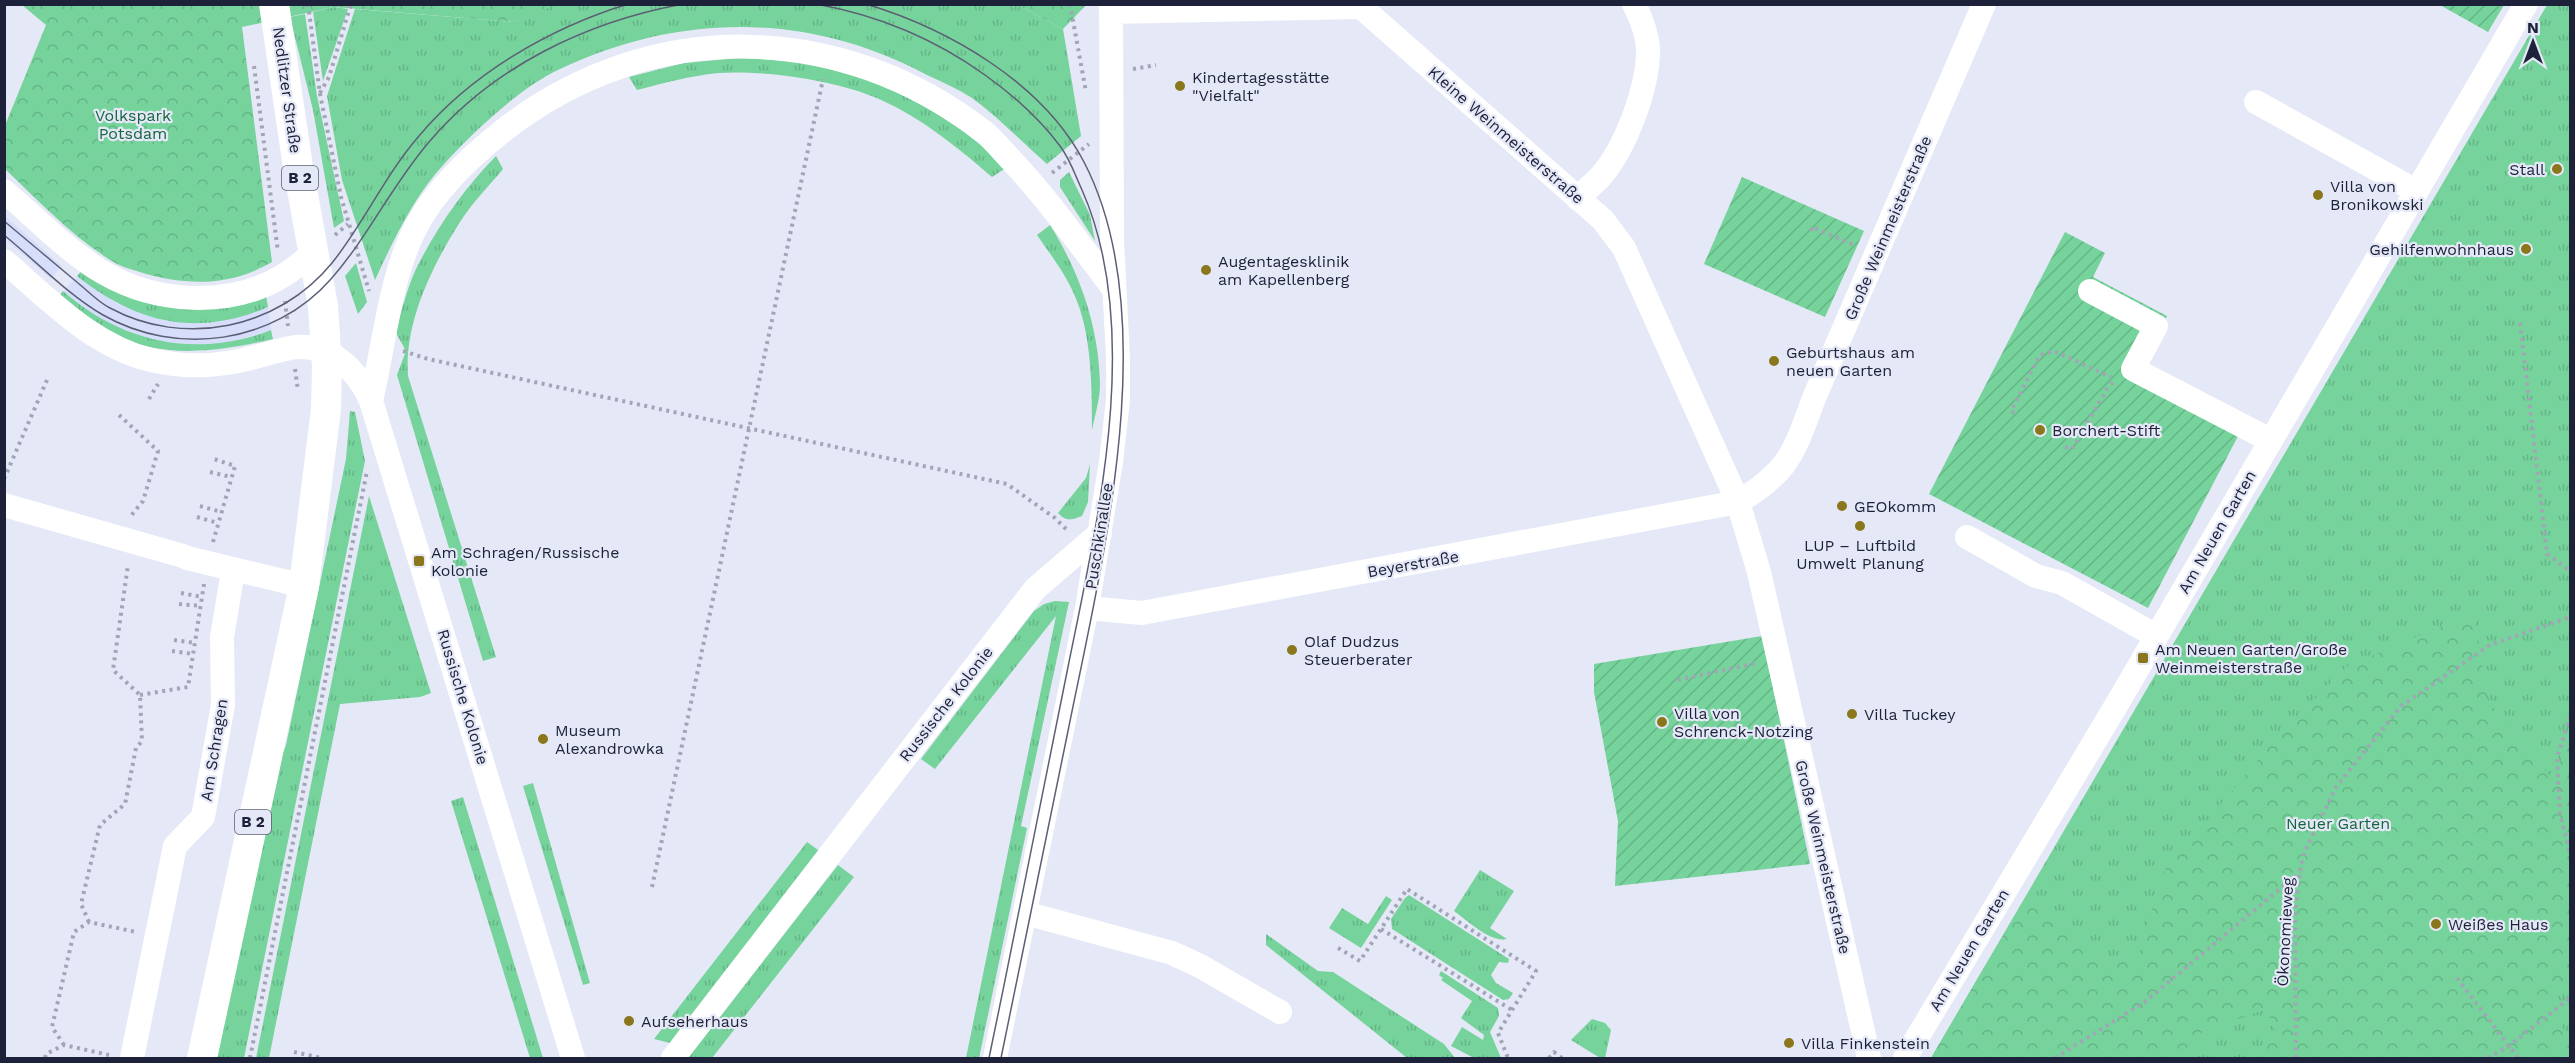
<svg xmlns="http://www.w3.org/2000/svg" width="2575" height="1063" viewBox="0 0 2575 1063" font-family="'Work Sans',sans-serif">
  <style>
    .built { fill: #d7defc }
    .grass { fill: url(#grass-tufts) }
    .forest { fill: url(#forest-crowns) }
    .garden { fill: url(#garden-furrows) }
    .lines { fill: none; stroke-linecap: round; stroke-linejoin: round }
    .path { stroke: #a2a5b7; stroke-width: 4; stroke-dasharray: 3 4.5; stroke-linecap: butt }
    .minor { stroke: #fff; stroke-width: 24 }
    .major { stroke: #fff; stroke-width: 30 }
    .tram { stroke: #5c5f75; stroke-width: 1.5 }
    .poi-dot { fill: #8a771b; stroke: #e5e8f6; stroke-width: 2 }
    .labels { text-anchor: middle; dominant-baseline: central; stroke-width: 4.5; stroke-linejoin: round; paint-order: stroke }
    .shield { fill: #e5e8f6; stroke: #595d72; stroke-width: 1.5 }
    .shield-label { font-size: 15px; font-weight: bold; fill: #1d213a }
    .poi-label { font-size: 16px; fill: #1d213a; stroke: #e5e8f6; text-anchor: start }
    .street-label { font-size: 16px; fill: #1d213a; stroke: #e5e8f6 }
    .park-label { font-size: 16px; fill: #15653e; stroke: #e5e8f6 }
  </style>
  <defs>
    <pattern id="grass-tufts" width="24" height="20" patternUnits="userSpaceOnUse" patternTransform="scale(1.5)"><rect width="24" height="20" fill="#75d39b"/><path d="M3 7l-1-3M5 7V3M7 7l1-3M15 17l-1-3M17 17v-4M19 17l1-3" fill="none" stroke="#65b586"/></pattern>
    <pattern id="forest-crowns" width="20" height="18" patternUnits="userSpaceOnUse" patternTransform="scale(1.5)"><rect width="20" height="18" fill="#75d39b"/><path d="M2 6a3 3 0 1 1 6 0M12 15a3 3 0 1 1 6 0" fill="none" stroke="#65b586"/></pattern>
    <pattern id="garden-furrows" width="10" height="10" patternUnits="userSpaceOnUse" patternTransform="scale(1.5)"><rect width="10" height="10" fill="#75d39b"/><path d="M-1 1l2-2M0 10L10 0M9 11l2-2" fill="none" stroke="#65b586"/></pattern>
  </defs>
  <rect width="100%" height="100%" fill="#e5e8f6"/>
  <path class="built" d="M 5,216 L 62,266 L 51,279 L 5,239 Z
    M 77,276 L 119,305 L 168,321 L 219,322 L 268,307 L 271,330 L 235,341 L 209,345 L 171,343 L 145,338 L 110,324 L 86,310 L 63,292 Z"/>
  <path class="grass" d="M 556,4 L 1018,5 L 1063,29 L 1081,136 L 1047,164 C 1022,142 998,117 972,98 C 958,89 942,82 927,75 C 809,12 681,12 560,69 C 521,87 474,131 445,163 C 414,196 394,239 375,280 L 342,180 L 327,96 L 355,9 L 513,22 Z
    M 2547,5 L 2570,5 L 2570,1058 L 1931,1058 Z
    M 334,7 L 348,9 L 323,81 L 313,12 Z
    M 305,14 L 317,96 L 344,221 L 334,228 L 313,110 L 290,17 Z
    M 740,58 C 775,60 811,61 845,72 C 901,89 966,126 1006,168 L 992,177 C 957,147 922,118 879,99 C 836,80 765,70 718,73 C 690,76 664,83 637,90 L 629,77 L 684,63 Z
    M 496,156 L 503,169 C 489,186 472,203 460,222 C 432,266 404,323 408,376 L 496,657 L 483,661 L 397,375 L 406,351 L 395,331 C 402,311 407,288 416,269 C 437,227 463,190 496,156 Z
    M 1069,172 L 1090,215 L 1095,241 L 1060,187 L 1060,180 Z
    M 1050,225 C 1080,273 1099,327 1100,384 C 1100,399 1095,415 1092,430 C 1092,388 1092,333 1074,294 C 1065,273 1050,254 1037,235 Z
    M 356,263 L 367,302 L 358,314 L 345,276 Z
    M 84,268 L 101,280 L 266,295 L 268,307 C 197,338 136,323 77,276 Z
    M 63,291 C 122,343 197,359 271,330 L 273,339 C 219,352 159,360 108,332 C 91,322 75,309 58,298 Z
    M 350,411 L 355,412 L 365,461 L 244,1058 L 216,1058 L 272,781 L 286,745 L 346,459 Z
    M 1090,464 L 1088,502 L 1082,516 C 1072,520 1066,522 1058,513 L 1086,478 Z
    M 369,496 L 431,693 L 420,697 L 340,704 L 269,1058 L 256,1058 Z
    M 1055,601 L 1069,602 L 1021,826 L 1027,828 L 979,1058 L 966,1058 L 1056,616 L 935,769 L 921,759 L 1034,611 L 1044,604 Z
    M 533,783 L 590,983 L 583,985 L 523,786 Z
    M 463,797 L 543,1058 L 530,1058 L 451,801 Z
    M 807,842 L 821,852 L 674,1044 L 654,1039 Z
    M 838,865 L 854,877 L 712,1058 L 688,1058 Z
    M 1480,870 L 1514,891 L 1490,928 L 1507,939 C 1490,943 1467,920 1454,911 Z
    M 1409,895 L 1509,959 L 1508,963 L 1499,962 L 1491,975 L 1496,983 L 1513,993 L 1509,999 L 1503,1000 L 1392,929 L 1391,919 L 1405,898 Z
    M 1386,896 L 1392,900 L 1361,948 L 1329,928 L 1342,908 L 1368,924 Z
    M 1266,934 L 1318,971 L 1333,972 L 1444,1044 L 1455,1058 L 1407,1058 L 1266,945 Z
    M 1441,971 L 1498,1008 L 1499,1016 L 1490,1032 L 1501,1058 L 1474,1058 L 1451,1046 L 1462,1027 L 1483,1040 L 1484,1035 L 1461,1018 L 1472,1001 L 1441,980 L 1443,978 L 1439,975 Z
    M 1592,1019 L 1605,1023 L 1611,1030 L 1605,1058 L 1600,1058 L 1571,1040 Z"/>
  <path class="forest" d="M 22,5 L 556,5 L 513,22 L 334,7 L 242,27 L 272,262 C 231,286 188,286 143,273 C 135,270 125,268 117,264 C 75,240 40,202 5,169 L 4,128 L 46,25 Z
    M 1018,5 L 1086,5 L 1063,29 Z
    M 2474,612 L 2488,701 L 2550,776 L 2561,760 L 2570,728 L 2570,983 L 2544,1002 L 2570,1038 L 2570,1058 L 2242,1058 L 2279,1038 L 2266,1009 L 2202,1032 L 2177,1058 L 1931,1058 L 2028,893 L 2099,959 L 2139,954 L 2163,872 L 2282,732 L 2346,667 Z"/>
  <path class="garden" d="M 2440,5 L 2504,5 L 2488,32 Z
    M 1742,177 L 1864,231 L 1825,317 L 1704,264 Z
    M 2065,232 L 2105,253 L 2093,277 L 2167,316 L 2142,364 L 2247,419 L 2148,608 L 1929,494 Z
    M 1762,636 L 1810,864 L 1615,886 L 1618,821 L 1594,692 L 1594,664 Z"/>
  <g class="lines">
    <path class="path" d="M 308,4 L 320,94 L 341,197 L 369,291
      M 1070,4 L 1086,92
      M 254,66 L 278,252
      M 1133,69 L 1156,65
      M 320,93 L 329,77 L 351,4
      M 1052,173 L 1089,144
      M 1811,231 L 1812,227 L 1854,245
      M 335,235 L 348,224
      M 285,301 L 288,326
      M 2520,323 L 2547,554 L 2570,571
      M 403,351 L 428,359 L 1007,484 L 1055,518 L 1069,532
      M 295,369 L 298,391
      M 149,399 L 158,384
      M 2014,413 L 2011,411 L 2040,355 L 2054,351 L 2111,377
      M 119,415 L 158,451 L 143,501 L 130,517
      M 2065,447 L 2072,449 L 2107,389 L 2115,380
      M 210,472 L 231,477
      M 4,479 L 47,380
      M 200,506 L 221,512
      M 197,517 L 218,523
      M 213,542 L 235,466 L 214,459
      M 181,593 L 202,597
      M 179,604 L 201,606
      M 174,640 L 195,643
      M 172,651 L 193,654
      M 1678,680 L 1757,663
      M 140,695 L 188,687 L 204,584
      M 2570,716 L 2557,758 L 2560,813 L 2570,854
      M 652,887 L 823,79
      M 89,922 L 81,904 L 100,825 L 125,804 L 136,748 L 142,741 L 140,695 L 113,670 L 128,565
      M 1381,929 L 1512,1010
      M 1338,948 L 1360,961 L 1407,889 L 1536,971 L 1498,1033 L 1508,1058
      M 2457,978 L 2518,1058
      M 64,1045 L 52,1027 L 74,932 L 89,922 L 136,932
      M 294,1052 L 322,1058
      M 45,1058 L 46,1054 L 64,1045 L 109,1055
      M 250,1058 L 367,471
      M 1549,1058 L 1554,1052 L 1562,1058
      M 2055,1058 L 2146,1001 L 2300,872
      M 2296,1058 L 2295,914 L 2300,872 L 2304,853 L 2336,787 L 2401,706 L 2490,645 L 2570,617
      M 2488,1058 L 2509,1046 L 2570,998"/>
    <path class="minor" d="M 1111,12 L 1361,7 L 1603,220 L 1624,248 L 1738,502 L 1759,572 L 1869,1058
      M 2256,102 L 2416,191
      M 4,191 C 36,218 68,252 104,273 C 156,303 228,308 281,277 C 292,271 303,261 314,253
      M 1577,198 C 1585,191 1594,184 1601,176 C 1626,147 1649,86 1648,48 C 1647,33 1641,18 1634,4
      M 4,261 C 49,299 92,346 151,360 C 177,366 206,367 232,362 C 252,359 271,352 290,348 C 328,341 357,369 371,401 L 573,1058
      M 2090,291 L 2156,326 L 2133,369 L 2270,440
      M 371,401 C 384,346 390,275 417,225 C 437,188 471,156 504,130 C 649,17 840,20 984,132 C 995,141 1004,153 1013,162 C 1050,202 1081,246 1113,288
      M 4,505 L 183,556
      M 1967,537 L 2036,576 L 2062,583 L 2156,636
      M 187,558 L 304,586
      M 1087,608 L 1142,613 L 1738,502 C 1790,471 1794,452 1814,398 L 1984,4
      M 1025,913 L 1172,953 L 1200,966 L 1280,1012
      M 132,1058 L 175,846 L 203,817 L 223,705 L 222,637 L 233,571
      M 673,1058 L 1035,589 L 1100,533
      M 995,1058 L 1087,608 L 1111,462 L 1118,400 L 1118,357 L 1112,241 L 1111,4
      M 1905,1058 L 2117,704 L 2526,4"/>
    <path class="major" d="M 202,1058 L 304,586 L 326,409 L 327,366 L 323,306 L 298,167 L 274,4"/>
    <path class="tram" d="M 816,4 C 877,15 935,39 985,75 C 1013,95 1039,118 1060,146 C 1070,159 1075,175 1082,190 C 1144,330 1097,523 1068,667 C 1042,798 1016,928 989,1058
      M 866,4 C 949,29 1043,83 1084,162 C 1165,318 1101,566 1068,731 C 1046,840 1023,949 1001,1058
      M 4,221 C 29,242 53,262 78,283 C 88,291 98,302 110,308 C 184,348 278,329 332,263 C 364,223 385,175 419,136 C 472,73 550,28 628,4
      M 4,235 C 36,261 67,294 103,315 C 177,357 274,344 331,279 C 368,237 392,185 429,142 C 494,66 586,22 683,4"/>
  </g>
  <g class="poi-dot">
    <circle cx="1180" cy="86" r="6"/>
    <circle cx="2557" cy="169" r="6"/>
    <circle cx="2318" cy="195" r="6"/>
    <circle cx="2526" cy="249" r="6"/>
    <circle cx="1206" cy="270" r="6"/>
    <circle cx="1774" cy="361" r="6"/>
    <circle cx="2040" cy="430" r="6"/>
    <circle cx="1842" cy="506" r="6"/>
    <circle cx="1860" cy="526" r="6"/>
    <rect x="413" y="555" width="12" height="12" rx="3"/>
    <circle cx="1292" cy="650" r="6"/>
    <rect x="2137" y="652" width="12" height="12" rx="3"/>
    <circle cx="1852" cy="714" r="6"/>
    <circle cx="1662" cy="722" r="6"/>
    <circle cx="543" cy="739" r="6"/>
    <circle cx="2436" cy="924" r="6"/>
    <circle cx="629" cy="1021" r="6"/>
    <circle cx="1789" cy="1043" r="6"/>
  </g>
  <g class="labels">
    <g class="shield">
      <rect x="282" y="166" width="36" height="24" rx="4.5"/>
      <rect x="235" y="810" width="36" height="24" rx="4.5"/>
    </g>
    <g class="shield-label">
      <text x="300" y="178">B 2</text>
      <text x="253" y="822">B 2</text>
    </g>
    <g class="poi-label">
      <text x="1192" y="77">Kindertagesstätte<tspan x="1192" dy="18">"Vielfalt"</tspan></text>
      <text x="2545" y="169" text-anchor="end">Stall</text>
      <text x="2330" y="186">Villa von<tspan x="2330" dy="18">Bronikowski</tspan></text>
      <text x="2514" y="249" text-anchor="end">Gehilfenwohnhaus</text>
      <text x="1218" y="261">Augentagesklinik<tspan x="1218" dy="18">am Kapellenberg</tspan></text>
      <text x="1786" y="352">Geburtshaus am<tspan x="1786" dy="18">neuen Garten</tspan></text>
      <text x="2052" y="430">Borchert-Stift</text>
      <text x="1854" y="506">GEOkomm</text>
      <text x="1860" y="545" text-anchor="middle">LUP – Luftbild<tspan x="1860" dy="18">Umwelt Planung</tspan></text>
      <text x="431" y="552">Am Schragen/Russische<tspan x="431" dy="18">Kolonie</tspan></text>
      <text x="1304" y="641">Olaf Dudzus<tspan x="1304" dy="18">Steuerberater</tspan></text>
      <text x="2155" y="649">Am Neuen Garten/Große<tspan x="2155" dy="18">Weinmeisterstraße</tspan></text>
      <text x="1674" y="713">Villa von<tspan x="1674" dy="18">Schrenck-Notzing</tspan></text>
      <text x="1864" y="714">Villa Tuckey</text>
      <text x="555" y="730">Museum<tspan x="555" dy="18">Alexandrowka</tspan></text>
      <text x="2448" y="924">Weißes Haus</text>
      <text x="641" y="1021">Aufseherhaus</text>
      <text x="1801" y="1043">Villa Finkenstein</text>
    </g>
    <g class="street-label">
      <text transform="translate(287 90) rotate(82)">Nedlitzer Straße</text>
      <text transform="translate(1506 135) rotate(41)">Kleine Weinmeisterstraße</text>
      <text transform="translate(1888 228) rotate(-67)">Große Weinmeisterstraße</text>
      <text transform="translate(2217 532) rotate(-60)">Am Neuen Garten</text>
      <text transform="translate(1099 536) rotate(-81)">Puschkinallee</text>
      <text transform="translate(1413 564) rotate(-10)">Beyerstraße</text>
      <text transform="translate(463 697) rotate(73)">Russische Kolonie</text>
      <text transform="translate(946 704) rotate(-52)">Russische Kolonie</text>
      <text transform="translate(214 750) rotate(-81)">Am Schragen</text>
      <text transform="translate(1823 857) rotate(77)">Große Weinmeisterstraße</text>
      <text transform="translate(2285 932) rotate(-87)">Ökonomieweg</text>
      <text transform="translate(1969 950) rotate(-59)">Am Neuen Garten</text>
    </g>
    <g class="park-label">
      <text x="133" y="115">Volkspark<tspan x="133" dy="18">Potsdam</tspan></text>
      <text x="2338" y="823">Neuer Garten</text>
    </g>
  </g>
  <rect width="2575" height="1063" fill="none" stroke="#1d213a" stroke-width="12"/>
  <g transform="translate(2533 42)" stroke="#e5e8f6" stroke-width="4.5" paint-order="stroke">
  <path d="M0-4.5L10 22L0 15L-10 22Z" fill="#1d213a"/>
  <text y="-9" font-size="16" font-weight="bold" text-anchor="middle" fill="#1d213a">N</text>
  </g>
</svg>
